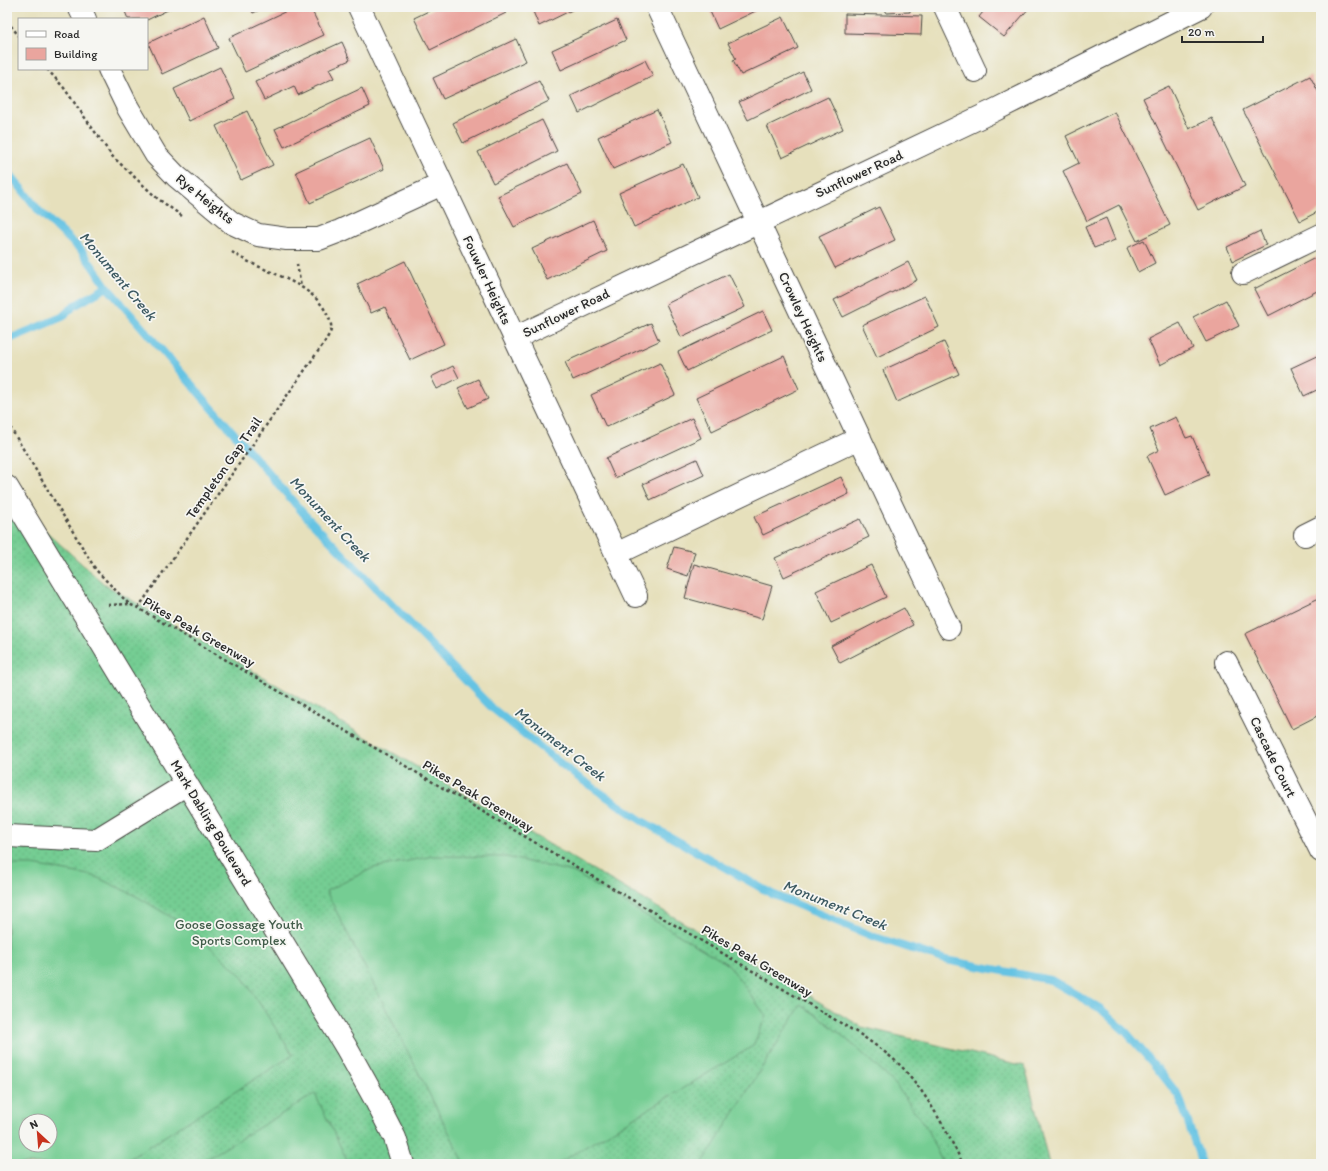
<svg xmlns="http://www.w3.org/2000/svg" width="1328" height="1171" viewBox="0 0 1328 1171" font-family="Itim,sans-serif">
  <style>
    .grass { fill: url(#grass-dots); stroke: #507c5f; fill-rule: evenodd }
    .garden { fill: #74cd93; stroke: #507c5f; fill-rule: evenodd }
    .lines { fill: none; stroke-linecap: round; stroke-linejoin: round }
    .stream { stroke: #65c3e3; stroke-width: 8 }
    .building { fill: #eaa59e }
    .minor-casing { stroke: #474641; stroke-width: 24 }
    .path { stroke: #474641; stroke-width: 2.5; stroke-dasharray: 3 3; stroke-linecap: butt }
    .minor { stroke: #fff; stroke-width: 22 }
    .labels { text-anchor: middle; dominant-baseline: central; stroke-width: 3.5; stroke-linejoin: round; paint-order: stroke }
    .street-label { font-size: 14px; fill: #2b2b2b; stroke: #f6f6f2 }
    .park-label { font-size: 14px; fill: #415c4a; stroke: #f6f6f2 }
    .water-label { font-size: 15px; font-style: italic; fill: #3c5962; stroke: #f6f6f2 }
  </style>
  <defs>
    <pattern id="grass-dots" width="8" height="8" patternUnits="userSpaceOnUse"><rect width="8" height="8" fill="#74cd93"/><path d="M2 2h.1M6 6h.1" fill="none" stroke="#65b07f" stroke-width="1.8" stroke-linecap="round"/></pattern>
  </defs>
  <rect width="100%" height="100%" fill="#f6f6f2"/>
  <filter id="ink" filterUnits="userSpaceOnUse"><feTurbulence type="fractalNoise" baseFrequency=".025" numOctaves="2"/><feDisplacementMap in="SourceGraphic" scale="8" xChannelSelector="R" yChannelSelector="G"/><feConvolveMatrix kernelMatrix="1 2 1 2 8 2 1 2 1" color-interpolation-filters="sRGB"/></filter>
  <filter id="wash" filterUnits="userSpaceOnUse"><feTurbulence type="fractalNoise" baseFrequency=".012" numOctaves="4" result="noise"/><feDisplacementMap in="SourceGraphic" scale="16" xChannelSelector="R" yChannelSelector="G"/><feGaussianBlur stdDeviation="0.9" result="paint"/><feColorMatrix in="noise" values="0 0 0 0 0 0 0 0 0 0 0 0 0 0 0 0 0 1.4 0 .05"/><feComposite in="paint" operator="in"/></filter>
  <g filter="url(#wash)">
    <rect width="100%" height="100%" fill="#e6e0bc"/>
    <path class="grass" d="M 7,496 L 104,584 L 862,1027 L 1025,1066 L 1049,1164 L 7,1164 ZM 26,1121 L 50,1121 L 50,1145 L 26,1145 Z"/>
    <path class="garden" d="M 433,856 L 506,857 L 573,872 L 729,965 L 766,1016 L 753,1046 L 557,1164 L 465,1164 L 326,891 L 373,868 Z
      M 7,865 L 33,865 L 94,876 L 136,896 L 191,929 L 241,975 L 293,1055 L 121,1164 L 7,1164 ZM 26,1121 L 50,1121 L 50,1145 L 26,1145 Z
      M 801,1005 L 821,1018 L 859,1050 L 895,1084 L 926,1127 L 943,1164 L 702,1164 Z
      M 315,1094 L 345,1156 L 348,1164 L 198,1164 Z"/>
    <g class="lines">
      <path class="stream" d="M 7,170 L 39,211 L 81,250 L 107,287 L 304,514 L 492,708 L 575,775 L 642,821 L 772,894 L 872,936 L 946,960 L 1051,980 L 1101,1009 L 1126,1032 L 1156,1067 L 1179,1096 L 1199,1155 L 1201,1164
        M 7,340 L 62,317 L 74,306 L 107,287"/>
    </g>
    <g id="blocks">
      <path class="building" d="M 127,7 L 174,7 L 147,20 L 147,19 L 128,19 L 124,9 Z
        M 250,7 L 266,7 L 253,13 Z
        M 295,7 L 310,7 L 324,35 L 245,72 L 229,38 Z
        M 437,7 L 504,7 L 506,13 L 430,50 L 414,18 Z
        M 536,7 L 578,7 L 539,26 L 532,9 Z
        M 708,7 L 764,7 L 718,29 Z
        M 886,7 L 910,7 L 910,12 L 886,13 Z
        M 987,7 L 1030,7 L 1004,37 L 979,17 Z
        M 845,14 L 922,16 L 921,35 L 845,33 Z
        M 204,16 L 218,48 L 162,74 L 148,43 Z
        M 783,17 L 798,48 L 741,75 L 733,60 L 736,59 L 728,43 Z
        M 617,20 L 626,40 L 561,70 L 552,50 Z
        M 516,39 L 526,61 L 443,99 L 433,78 Z
        M 342,42 L 350,60 L 329,69 L 334,78 L 298,95 L 294,86 L 264,100 L 255,82 Z
        M 645,60 L 653,76 L 579,113 L 571,96 Z
        M 220,67 L 235,99 L 189,121 L 174,89 Z
        M 803,72 L 811,89 L 748,120 L 739,102 Z
        M 1310,76 L 1321,97 L 1321,210 L 1300,221 L 1243,110 Z
        M 539,81 L 549,101 L 463,143 L 453,123 Z
        M 1169,86 L 1189,129 L 1212,118 L 1245,186 L 1198,210 L 1143,98 Z
        M 362,88 L 370,106 L 284,147 L 275,129 Z
        M 828,97 L 843,129 L 782,158 L 767,126 Z
        M 657,110 L 672,142 L 613,169 L 598,137 Z
        M 247,111 L 273,165 L 241,180 L 216,126 Z
        M 1115,112 L 1170,225 L 1137,241 L 1119,205 L 1087,221 L 1063,171 L 1079,163 L 1066,136 Z
        M 542,120 L 557,151 L 493,183 L 478,152 Z
        M 370,138 L 384,169 L 310,203 L 296,172 Z
        M 567,163 L 582,194 L 514,227 L 498,196 Z
        M 683,164 L 698,197 L 634,227 L 619,193 Z
        M 879,207 L 895,240 L 835,268 L 819,236 Z
        M 1106,218 L 1115,240 L 1094,248 L 1085,227 Z
        M 593,220 L 607,251 L 547,280 L 532,249 Z
        M 1260,231 L 1266,245 L 1233,261 L 1227,247 Z
        M 1144,240 L 1155,263 L 1138,272 L 1127,248 Z
        M 1321,255 L 1321,289 L 1268,316 L 1254,289 Z
        M 405,261 L 444,344 L 410,360 L 385,307 L 371,313 L 357,284 Z
        M 908,262 L 917,280 L 843,317 L 834,300 Z
        M 729,274 L 745,307 L 681,337 L 666,304 Z
        M 925,296 L 939,327 L 877,357 L 862,325 Z
        M 1226,300 L 1239,326 L 1206,342 L 1193,317 Z
        M 763,311 L 772,330 L 687,371 L 678,352 Z
        M 651,323 L 659,341 L 573,380 L 565,362 Z
        M 1180,323 L 1193,348 L 1160,365 L 1148,339 Z
        M 944,342 L 959,374 L 897,402 L 883,370 Z
        M 1321,354 L 1321,388 L 1304,396 L 1291,368 Z
        M 784,356 L 799,389 L 712,431 L 696,398 Z
        M 660,363 L 675,395 L 606,427 L 591,395 Z
        M 453,366 L 459,378 L 437,389 L 431,377 Z
        M 478,379 L 488,399 L 468,408 L 458,388 Z
        M 1176,417 L 1186,438 L 1192,436 L 1209,475 L 1165,495 L 1147,456 L 1159,450 L 1150,429 Z
        M 692,418 L 701,438 L 615,478 L 606,458 Z
        M 697,459 L 704,475 L 650,500 L 643,484 Z
        M 841,477 L 849,494 L 763,535 L 754,517 Z
        M 860,519 L 869,537 L 784,577 L 775,558 Z
        M 674,547 L 695,552 L 688,576 L 667,569 Z
        M 694,564 L 772,586 L 762,619 L 685,598 Z
        M 871,565 L 886,597 L 831,623 L 816,591 Z
        M 1321,597 L 1321,714 L 1292,729 L 1245,634 Z
        M 904,608 L 913,625 L 840,663 L 831,646 Z"/>
    </g>
  </g>
  <g filter="url(#ink)">
    <use href="#blocks" fill-opacity="0" stroke="#474641" stroke-width="1"/>
    <g class="lines">
      <g class="minor-casing">
        <path id="minor" d="M 79,7 L 85,19
          M 359,7 L 636,596
          M 657,7 L 949,628
          M 945,7 L 975,71
          M 109,69 L 128,108 L 156,155 L 176,176 L 232,223 L 258,235 L 287,239 L 319,239 L 340,231 L 442,184
          M 1243,273 L 1321,235
          M 515,338 L 993,111 L 1201,7
          M 7,487 L 346,1047 L 376,1101 L 395,1138 L 403,1164
          M 1305,535 L 1321,527
          M 616,554 L 860,438
          M 1226,662 L 1321,851
          M 7,836 L 96,840 L 187,784"/>
      </g>
      <path class="path" d="M 7,21 L 19,36
        M 47,69 L 64,88 L 112,156 L 157,198 L 182,216
        M 297,264 L 301,287
        M 7,422 L 96,570 L 129,604 L 138,608 L 861,1035 C 875,1045 890,1055 902,1067 C 928,1095 946,1130 963,1164
        M 108,605 L 129,604
        M 138,608 L 326,340 C 327,337 331,333 331,329 C 332,324 329,318 327,314 C 310,279 261,273 232,252"/>
      <use href="#minor" class="minor"/>
    </g>
  </g>
  <g class="labels">
    <g class="street-label">
      <text transform="translate(859 174) rotate(-25)">Sunflower Road</text>
      <text transform="translate(205 199) rotate(39)">Rye Heights</text>
      <text transform="translate(487 280) rotate(65)">Fouwler Heights</text>
      <text transform="translate(566 313) rotate(-26)">Sunflower Road</text>
      <text transform="translate(803 317) rotate(65)">Crowley Heights</text>
      <text transform="translate(224 468) rotate(-55)">Templeton Gap Trail</text>
      <text transform="translate(199 632) rotate(30)">Pikes Peak Greenway</text>
      <text transform="translate(1273 757) rotate(64)">Cascade Court</text>
      <text transform="translate(478 796) rotate(31)">Pikes Peak Greenway</text>
      <text transform="translate(211 823) rotate(59)">Mark Dabling Boulevard</text>
      <text transform="translate(757 961) rotate(31)">Pikes Peak Greenway</text>
    </g>
    <g class="park-label">
      <text x="239" y="924">Goose Gossage Youth<tspan x="239" dy="16">Sports Complex</tspan></text>
    </g>
    <g class="water-label">
      <text transform="translate(118 276) rotate(50)">Monument Creek</text>
      <text transform="translate(330 519) rotate(47)">Monument Creek</text>
      <text transform="translate(560 744) rotate(38)">Monument Creek</text>
      <text transform="translate(835 905) rotate(22)">Monument Creek</text>
    </g>
  </g>
  <rect width="1328" height="1171" fill="none" stroke="#f6f6f2" stroke-width="24"/>
  <rect x="18" y="18" width="130" height="52" fill="#f6f6f2" stroke="#a5a5a2"/>
  <rect x="26" y="31" width="20" height="6" fill="#ffffff" stroke="#a5a5a2"/>
  <text x="54" y="38" font-size="12" fill="#2b2b2b">Road</text>
  <rect x="26" y="48" width="20" height="12" fill="#eaa59e" stroke="#a5a5a2"/>
  <text x="54" y="58" font-size="12" fill="#2b2b2b">Building</text>
  <g transform="translate(38 1133) rotate(334)"><circle r="19" fill="#f6f6f2" stroke="#a5a5a2"/>
  <path d="M0-3L7 15L0 10L-7 15Z" fill="#c8321e"/>
  <text y="-6" font-size="11" font-weight="bold" text-anchor="middle" fill="#2b2b2b">N</text>
  </g>
  <path d="M1182 36v6h81v-6" fill="none" stroke="#2b2b2b" stroke-width="2"/>
  <text x="1188" y="36" font-size="12" fill="#2b2b2b" stroke="#f6f6f2" stroke-width="3" paint-order="stroke">20 m</text>
</svg>
